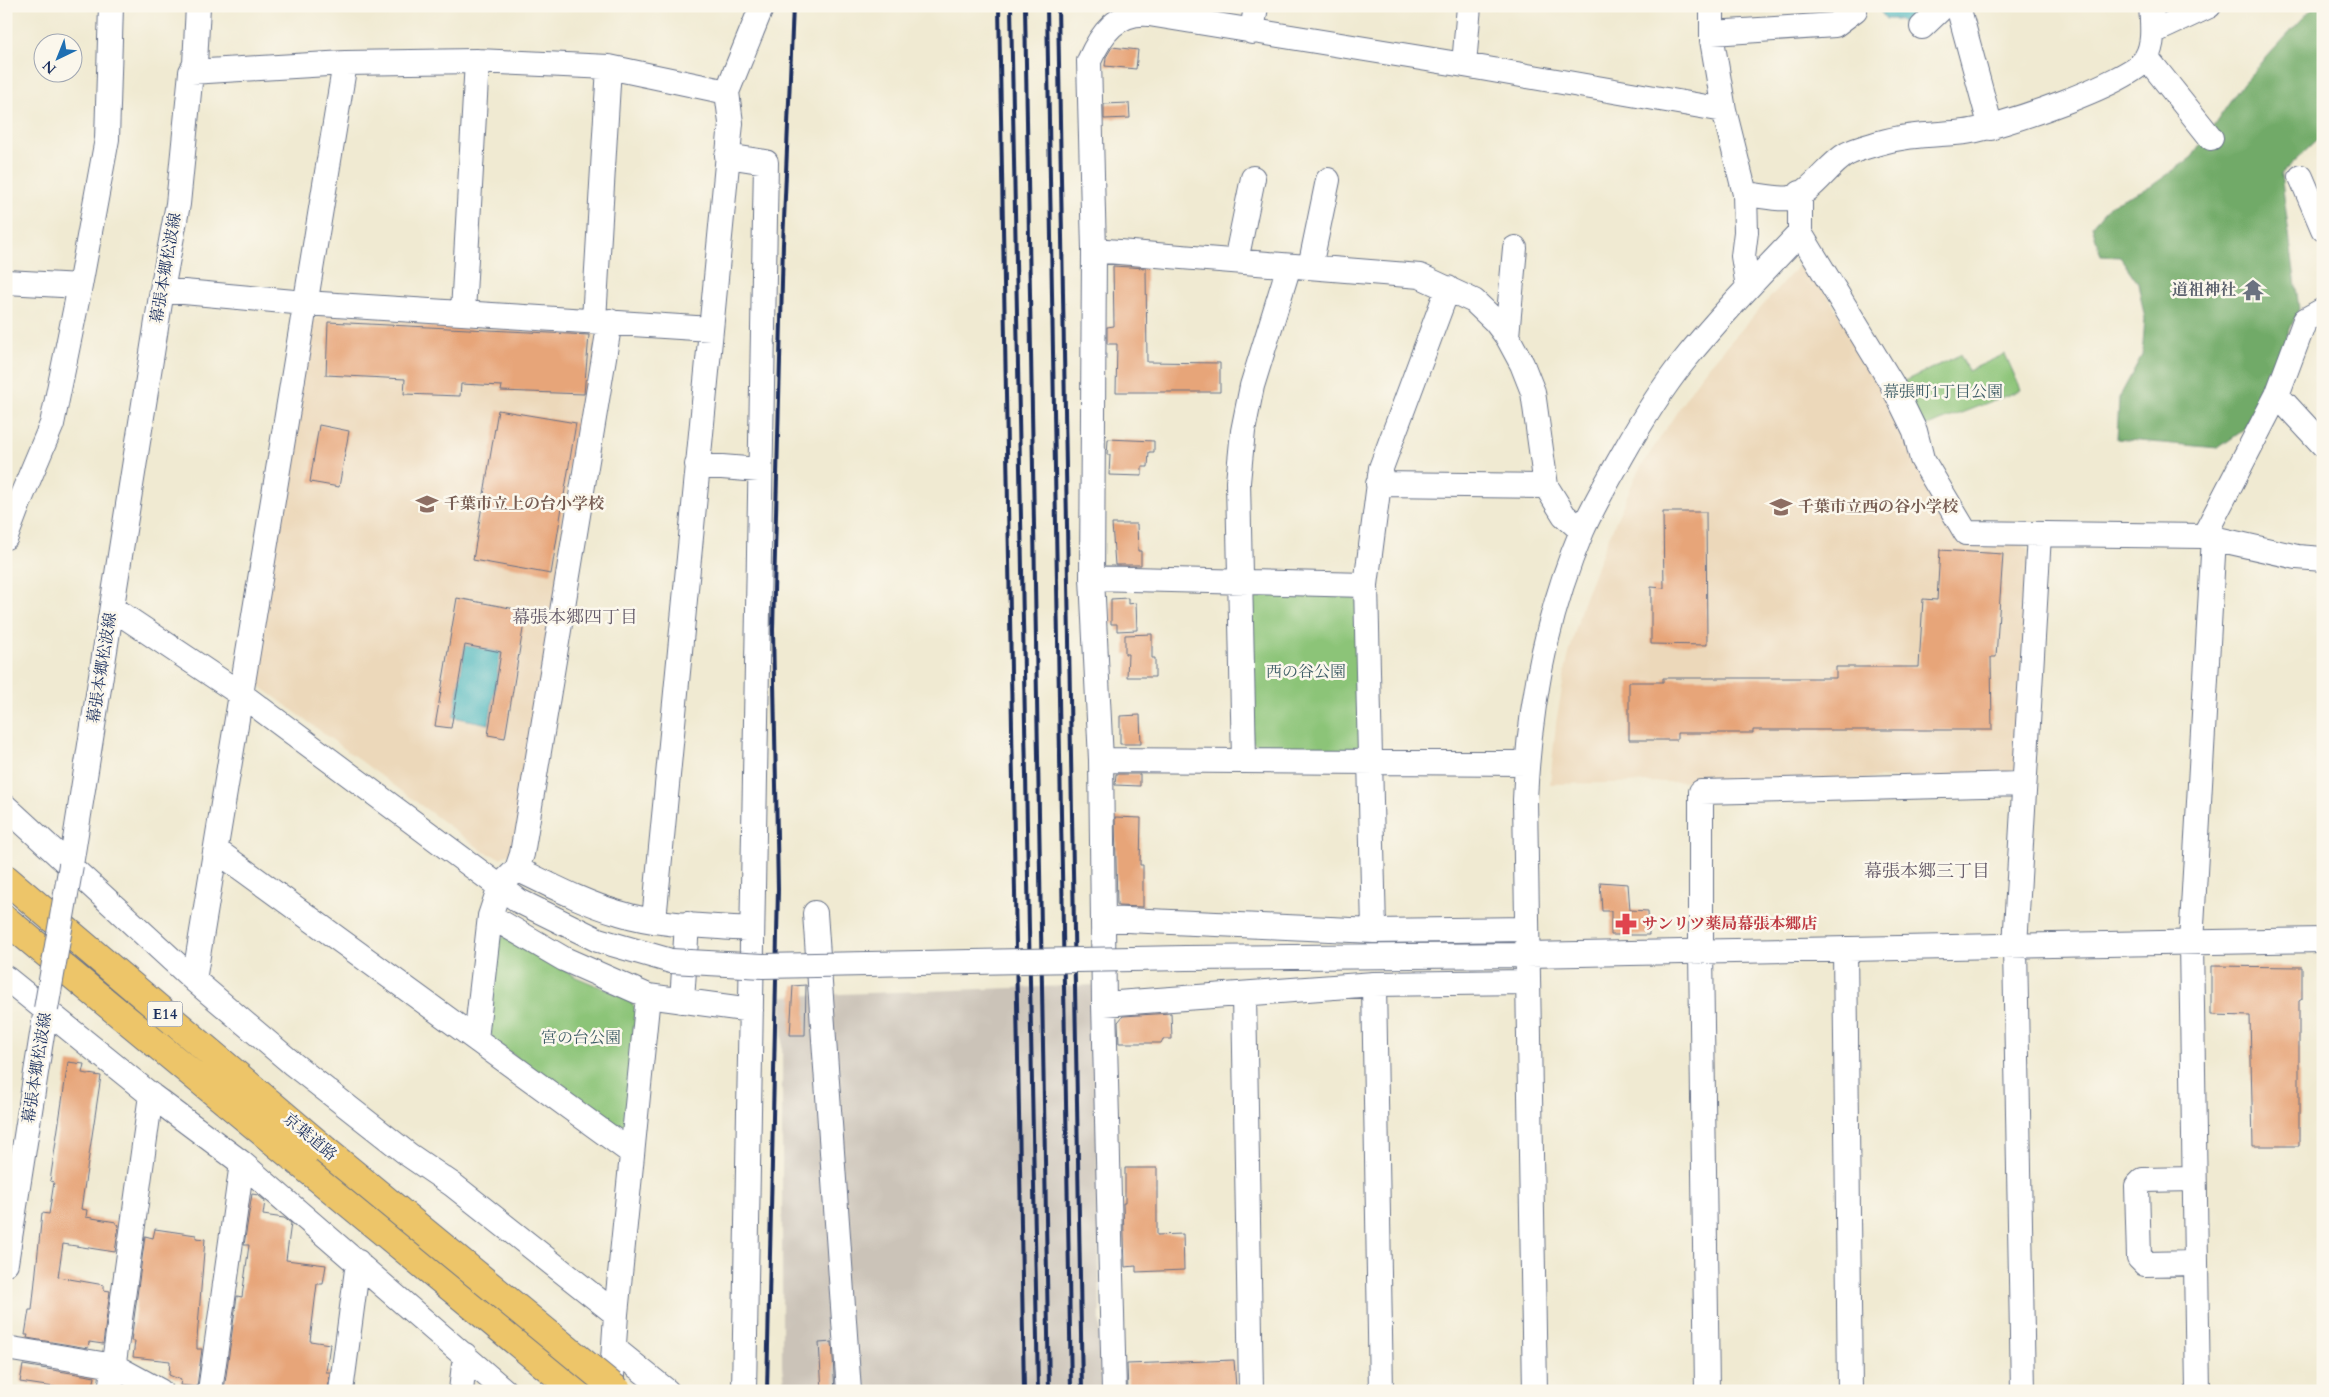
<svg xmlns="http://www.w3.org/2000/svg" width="2329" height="1397" viewBox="0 0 2329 1397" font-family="Cardo,'Noto Serif JP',serif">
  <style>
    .built { fill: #ecd8ba }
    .industrial { fill: #cbc3b8 }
    .green { fill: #8cc478; stroke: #547a6b }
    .forest { fill: #71aa68; stroke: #466c63 }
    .water { fill: #43b3bb; stroke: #2f718c }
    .building { fill: #e7a579 }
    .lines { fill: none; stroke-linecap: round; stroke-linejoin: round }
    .minor-casing { stroke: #667087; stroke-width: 26 }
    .highway-casing { stroke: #667087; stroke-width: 30 }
    .minor { stroke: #fff; stroke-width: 24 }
    .highway { stroke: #edc569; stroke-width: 28 }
    .rail { stroke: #1b2f5e; stroke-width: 4 }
    .minor-bridge-casing { stroke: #667087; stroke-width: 26; stroke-linecap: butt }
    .highway-bridge-casing { stroke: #667087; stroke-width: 30; stroke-linecap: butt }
    .minor-bridge { stroke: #fff; stroke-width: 24 }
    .highway-bridge { stroke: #edc569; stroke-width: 28 }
    .labels { text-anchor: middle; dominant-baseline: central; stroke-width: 5; stroke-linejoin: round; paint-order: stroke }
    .shield { fill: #fbf7ec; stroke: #5e6b89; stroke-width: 1 }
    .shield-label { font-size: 15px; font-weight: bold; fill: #1b2f5e }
    .street-label { font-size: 16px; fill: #1b2f5e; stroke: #fbf7ec }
    .worship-label { font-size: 16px; font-weight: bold; fill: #5b616d; stroke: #fbf7ec; text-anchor: end }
    .park-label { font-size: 16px; fill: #3d5c66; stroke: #fbf7ec }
    .education-label { font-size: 16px; font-weight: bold; fill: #785e54; stroke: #fbf7ec; text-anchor: start }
    .health-label { font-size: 16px; font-weight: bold; fill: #be3a42; stroke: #fbf7ec; text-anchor: start }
    .neighbourhood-label { font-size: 18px; fill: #625867; stroke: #fbf7ec }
  </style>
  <rect width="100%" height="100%" fill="#fbf7ec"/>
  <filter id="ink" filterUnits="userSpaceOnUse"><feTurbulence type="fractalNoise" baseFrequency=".02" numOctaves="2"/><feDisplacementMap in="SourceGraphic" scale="10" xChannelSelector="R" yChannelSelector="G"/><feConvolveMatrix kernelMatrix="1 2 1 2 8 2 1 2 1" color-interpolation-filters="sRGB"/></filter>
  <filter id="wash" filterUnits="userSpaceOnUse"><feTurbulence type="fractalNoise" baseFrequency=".0096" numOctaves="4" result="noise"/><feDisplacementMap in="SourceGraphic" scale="20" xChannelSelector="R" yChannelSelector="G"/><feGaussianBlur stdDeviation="1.12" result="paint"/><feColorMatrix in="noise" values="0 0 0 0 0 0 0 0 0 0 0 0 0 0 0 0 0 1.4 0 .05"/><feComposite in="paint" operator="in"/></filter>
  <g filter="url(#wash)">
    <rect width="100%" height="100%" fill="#f0ead2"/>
    <path class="built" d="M 1805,258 L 1886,393 L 1960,541 L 2018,541 L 2028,550 L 2016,768 L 2004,776 L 1550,784 L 1556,723 L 1566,666 L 1582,605 L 1604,548 L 1637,473 L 1701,375 Z
      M 322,314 L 590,329 L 599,340 L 514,850 L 501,858 L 484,852 L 261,687 L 254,669 L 311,323 Z"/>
    <path class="industrial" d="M 1095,985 L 1101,1391 L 785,1391 L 782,1366 L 782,996 Z"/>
    <path class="green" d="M 2005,354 L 2021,390 L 1922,428 L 1900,383 L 1960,355 L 1968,371 Z
      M 1258,592 L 1348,593 L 1359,603 L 1362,742 L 1351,752 L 1263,751 L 1252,741 L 1249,603 Z
      M 507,935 L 576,977 L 629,999 L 638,1012 L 626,1123 L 613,1129 L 493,1040 L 488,1026 L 495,942 Z"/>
    <path class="forest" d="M 2314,6 L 2323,6 L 2323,137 L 2315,142 L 2281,174 L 2299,309 L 2245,429 L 2218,448 L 2117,439 L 2119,398 L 2142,355 L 2145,319 L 2138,283 L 2120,257 L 2101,256 L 2092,226 L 2111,204 L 2150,187 L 2192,157 L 2243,83 Z"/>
    <path class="water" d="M 1885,6 L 1938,6 L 1914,30 L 1898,19 L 1886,19 L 1880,11 Z
      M 465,645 L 501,652 L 489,724 L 453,717 Z"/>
    <g id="blocks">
      <path class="building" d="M 1112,47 L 1138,50 L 1136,69 L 1105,66 L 1106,57 Z
        M 1129,103 L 1130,118 L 1104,119 L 1104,104 Z
        M 1113,266 L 1146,268 L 1147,362 L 1220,363 L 1220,392 L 1116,392 L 1117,344 L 1107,344 L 1107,327 L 1114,326 Z
        M 328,322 L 589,335 L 584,394 L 501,391 L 502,386 L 461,384 L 460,396 L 404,394 L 405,379 L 326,375 Z
        M 498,410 L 576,423 L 551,574 L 473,560 Z
        M 319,425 L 349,431 L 339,487 L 310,482 Z
        M 1108,439 L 1154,441 L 1154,452 L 1149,452 L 1148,467 L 1142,467 L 1142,476 L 1109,475 L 1110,455 L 1107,455 Z
        M 1663,512 L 1706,512 L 1707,645 L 1651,644 L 1651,587 L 1664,588 Z
        M 1112,524 L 1137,524 L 1138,551 L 1141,551 L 1141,565 L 1115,565 Z
        M 1940,550 L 2003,554 L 1996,657 L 1991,657 L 1992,730 L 1753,730 L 1753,733 L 1677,733 L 1677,740 L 1629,740 L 1629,682 L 1663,682 L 1663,678 L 1836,678 L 1836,667 L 1919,667 L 1923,599 L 1937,600 Z
        M 457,598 L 526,611 L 505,738 L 488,735 L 501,652 L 465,645 L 451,728 L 435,726 Z
        M 1128,598 L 1128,604 L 1136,603 L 1137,630 L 1117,631 L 1117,624 L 1111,624 L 1111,599 Z
        M 1152,634 L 1152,658 L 1155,658 L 1155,677 L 1127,677 L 1128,654 L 1125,654 L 1125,635 Z
        M 1140,715 L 1141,744 L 1120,744 L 1120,716 Z
        M 1116,774 L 1140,774 L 1140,786 L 1115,785 Z
        M 1115,817 L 1141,818 L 1140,865 L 1143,865 L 1143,907 L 1118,906 L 1117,904 Z
        M 1600,882 L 1628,884 L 1630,910 L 1648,911 L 1649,935 L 1611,935 L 1611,911 L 1602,911 Z
        M 2211,966 L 2302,967 L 2302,999 L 2299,1001 L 2299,1146 L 2253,1146 L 2250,1016 L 2211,1015 Z
        M 806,985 L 805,1035 L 790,1035 L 793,986 Z
        M 1171,1013 L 1172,1039 L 1163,1039 L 1161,1043 L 1119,1043 L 1118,1022 L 1123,1016 Z
        M 68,1062 L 84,1064 L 82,1073 L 101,1076 L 81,1209 L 87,1210 L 86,1217 L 116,1222 L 116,1224 L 119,1225 L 115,1252 L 63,1244 L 58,1277 L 104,1285 L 104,1290 L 110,1291 L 103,1344 L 89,1342 L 88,1348 L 27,1338 L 28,1335 L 25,1335 L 29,1310 L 32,1310 L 42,1213 L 49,1214 L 54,1182 L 50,1181 Z
        M 1125,1168 L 1157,1168 L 1157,1235 L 1183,1234 L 1184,1270 L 1136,1272 L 1136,1266 L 1125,1267 L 1123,1203 L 1125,1203 Z
        M 252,1194 L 258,1195 L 265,1201 L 263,1215 L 284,1218 L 291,1223 L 286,1260 L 326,1265 L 323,1284 L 317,1284 L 310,1341 L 330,1344 L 326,1372 L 330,1372 L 328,1391 L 224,1390 L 237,1296 L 242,1297 L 249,1245 L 244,1245 Z
        M 155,1229 L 196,1235 L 196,1238 L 205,1239 L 197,1339 L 197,1349 L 202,1349 L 197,1387 L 180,1385 L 181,1380 L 169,1375 L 170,1361 L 133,1357 L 135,1341 L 131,1341 L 145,1236 L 153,1238 Z
        M 832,1342 L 835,1391 L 822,1391 L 819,1343 Z
        M 1234,1360 L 1236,1387 L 1128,1391 L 1127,1364 Z
        M 23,1365 L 95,1377 L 92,1391 L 60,1391 L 60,1388 L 20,1382 Z"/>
    </g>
  </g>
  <g filter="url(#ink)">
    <use href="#blocks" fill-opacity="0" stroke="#667087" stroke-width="1"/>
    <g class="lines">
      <g class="minor-casing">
        <path id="minor" d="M 1712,6 L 1712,40 L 1724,110 L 1745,194 L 1746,232 L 1743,256 L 1748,287
          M 1958,6 L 1991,128
          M 1922,27 L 1944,6
          M 1252,32 L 1256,6
          M 2153,32 L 2209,6
          M 1712,33 L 1835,25 L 1855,10
          M 2147,58 L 2211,138
          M 1464,65 L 1469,6
          M 191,72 L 345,63 L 477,61 L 609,67 L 727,92
          M 727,156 L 766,162 L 744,1391
          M 2301,177 L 2323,229
          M 1800,193 L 1800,233 L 1892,384 L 1915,431 L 1922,459 L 1966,533 L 2204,536 L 2297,557 L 2323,559
          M 1745,194 C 1758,195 1777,200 1790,198 C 1811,195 1828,164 1847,154 C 1856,149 1869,146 1879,143 C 1908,134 1936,135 1965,132 C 1995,129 2133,82 2146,58 C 2155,43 2152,23 2151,6
          M 1094,250 L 1420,276 L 1474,301 L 1495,321 L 1508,338 L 1522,364 L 1533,392 L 1546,486 L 1564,515 L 1582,531
          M 1236,261 L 1253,178
          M 1310,267 L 1328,180
          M 6,282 L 80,286
          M 162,290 L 305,303 L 711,329
          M 463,312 L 477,61
          M 594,320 L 609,67
          M 1507,336 L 1515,248
          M 2277,395 L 2323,445
          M 697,465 L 759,470
          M 1378,484 L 1546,486
          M 2204,536 L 2277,395 L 2305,320 L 2323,310
          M 6,537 L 20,500 L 52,424 L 80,286 L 107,139 L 111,6
          M 1092,578 L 1366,585
          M 112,608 L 242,695 L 519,901 L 598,940 L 671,961
          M 1101,760 L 1527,763
          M 1244,760 L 1238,482 L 1243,431 L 1252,386 L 1289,266
          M 6,807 L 194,980 L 293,1064 L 409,1155 L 453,1185 L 616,1314
          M 216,850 L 632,1153
          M 71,865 L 162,290 L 178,204 L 191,72 L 195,64 L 198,6
          M 517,869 C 550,885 584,903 619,913 C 660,926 708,926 751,929
          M 815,913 L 849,1391
          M 490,916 L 564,959 L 648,996 L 751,1010
          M 1104,919 L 1374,931 L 1527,929
          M 654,920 L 731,123 L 727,92 L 762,6
          M 1374,931 L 1366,585 L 1381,468 L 1448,288
          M 1845,949 L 1850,1391
          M 1186,958 L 1527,955 L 2323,940
          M 6,978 L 151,1095 L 242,1163 L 505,1391
          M 194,980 L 345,63
          M 1374,984 L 1381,1391
          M 1244,994 L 1251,1391
          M 682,1001 L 687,924
          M 1104,1004 L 1374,984 L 1527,982
          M 476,1039 L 490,916 L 500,886 L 517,869 L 522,854 L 610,321
          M 2194,1179 L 2143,1180 L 2137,1186 L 2139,1258 L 2145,1264 L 2196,1263
          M 6,1263 L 46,1009
          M 6,1348 L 114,1366 L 160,1391
          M 615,1349 L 667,1391
          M 110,1391 L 151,1095
          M 210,1391 L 242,1163
          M 341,1391 L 358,1262
          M 461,1391 L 465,1355
          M 611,1391 L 616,1314 L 648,996
          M 1114,1391 L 1104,1004 L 1101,760 L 1092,578 L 1094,250 L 1089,61 C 1101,34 1117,11 1149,14 L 1464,65 L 1724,110
          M 1535,1391 L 1525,800 C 1529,708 1546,616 1582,531 C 1594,504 1609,479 1623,454 C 1641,422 1660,391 1683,362 C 1719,317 1760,275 1800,233
          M 1707,1391 L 1701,951 L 1701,792 L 2023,784
          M 2023,1391 L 2015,946 L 2039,535
          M 2198,1391 L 2191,943 L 2214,537"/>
      </g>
      <g class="highway-casing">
        <path id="highway" d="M 6,879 L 325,1150
          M 6,920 L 576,1391"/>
      </g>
      <use href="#minor" class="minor"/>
      <use href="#highway" class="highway"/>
      <path class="rail" d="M 999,6 L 1024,1391
        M 1011,6 L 1038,1391
        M 1025,6 L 1049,1391
        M 1047,6 L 1071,1391
        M 1058,6 L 1082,1391
        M 767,1391 L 778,889 L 773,630 L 783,244 L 793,6"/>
      <g class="minor-bridge-casing">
        <path id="minor-bridge" d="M 671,961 L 763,966 L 1186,958
          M 46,1009 L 71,865"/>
      </g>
      <g class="highway-bridge-casing">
        <path id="highway-bridge" d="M 325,1150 L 618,1391"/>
      </g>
      <use href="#minor-bridge" class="minor-bridge"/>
      <use href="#highway-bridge" class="highway-bridge"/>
    </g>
  </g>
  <defs>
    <g id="temple-bare" transform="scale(1.725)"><path d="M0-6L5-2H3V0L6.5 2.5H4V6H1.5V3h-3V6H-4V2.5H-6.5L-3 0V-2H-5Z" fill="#6b7280" stroke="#fbf7ec" stroke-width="2.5" paint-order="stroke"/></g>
    <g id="school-bare" transform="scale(1.725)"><path d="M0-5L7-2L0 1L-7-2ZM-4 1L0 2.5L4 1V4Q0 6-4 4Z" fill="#8d6e63" stroke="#fbf7ec" stroke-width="2.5" paint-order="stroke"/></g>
    <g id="pharmacy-bare" transform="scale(1.725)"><path d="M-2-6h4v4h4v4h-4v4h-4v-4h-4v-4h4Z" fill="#e0444e" stroke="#fbf7ec" stroke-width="2.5" paint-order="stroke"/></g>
  </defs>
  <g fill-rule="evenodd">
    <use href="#temple-bare" x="2253" y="290"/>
    <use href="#school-bare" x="427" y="504"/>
    <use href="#school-bare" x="1781" y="507"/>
    <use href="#pharmacy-bare" x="1626" y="924"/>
  </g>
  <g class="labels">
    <rect class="shield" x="147.5" y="1001.5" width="35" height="25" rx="4"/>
    <g class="shield-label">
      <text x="165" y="1014">E14</text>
    </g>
    <g class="street-label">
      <text transform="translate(166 268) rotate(-80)">幕張本郷松波線</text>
      <text transform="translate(102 668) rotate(-81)">幕張本郷松波線</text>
      <text transform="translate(37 1068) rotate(-81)">幕張本郷松波線</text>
      <text transform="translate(310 1137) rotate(40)">京葉道路</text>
    </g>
    <g class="worship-label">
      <text x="2236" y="290">道祖神社</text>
    </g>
    <g class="park-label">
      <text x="1943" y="392">幕張町1丁目公園</text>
      <text x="1306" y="672">西の谷公園</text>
      <text x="581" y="1038">宮の台公園</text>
    </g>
    <g class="education-label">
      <text x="444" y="504">千葉市立上の台小学校</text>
      <text x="1798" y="507">千葉市立西の谷小学校</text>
    </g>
    <g class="health-label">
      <text x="1642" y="924">サンリツ薬局幕張本郷店</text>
    </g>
    <g class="neighbourhood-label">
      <text x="575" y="617">幕張本郷四丁目</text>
      <text x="1927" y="871">幕張本郷三丁目</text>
    </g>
  </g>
  <rect width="2329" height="1397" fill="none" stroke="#fbf7ec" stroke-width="25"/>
  <g transform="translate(58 58) rotate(223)"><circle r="24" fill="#fbf7ec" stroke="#a1a7b3"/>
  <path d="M0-4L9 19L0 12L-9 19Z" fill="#1f6fb2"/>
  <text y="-8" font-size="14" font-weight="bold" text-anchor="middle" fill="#1b2f5e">N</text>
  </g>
</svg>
